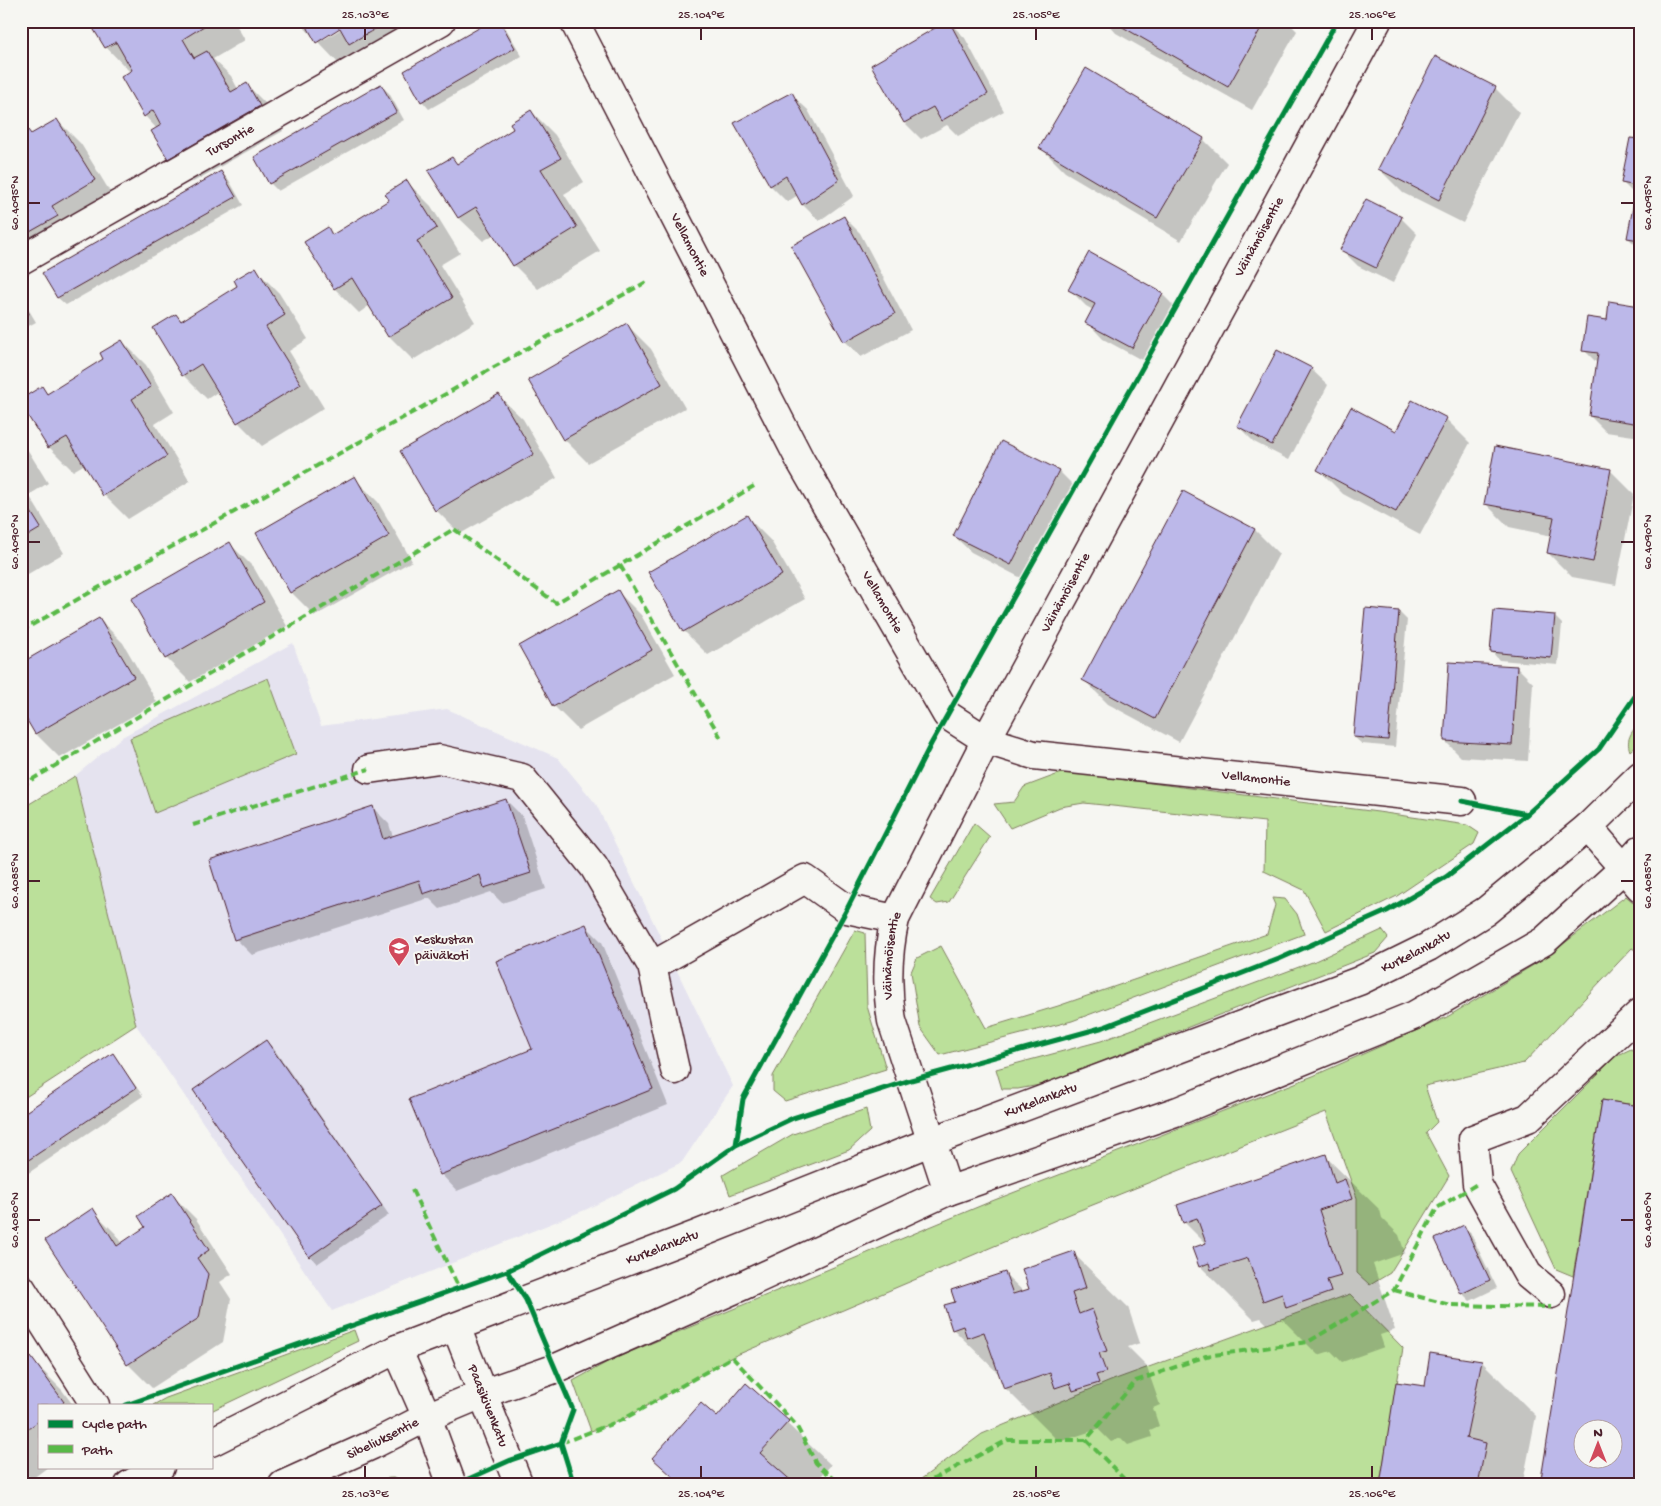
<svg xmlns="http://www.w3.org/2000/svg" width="1661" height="1506" viewBox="0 0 1661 1506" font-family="'Gochi Hand',sans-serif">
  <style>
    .built { fill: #e5e3ef }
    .green { fill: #bbe09a; stroke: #828062 }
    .shadow { fill: #0003; fill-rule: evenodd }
    .building { fill: #bcb8e9; stroke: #4a1f2b; fill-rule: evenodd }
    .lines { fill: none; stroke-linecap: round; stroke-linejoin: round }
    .minor-casing { stroke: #4a1f2b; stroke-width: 31 }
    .minor { stroke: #f6f6f2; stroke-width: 28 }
    .quiet { stroke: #58b947; stroke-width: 4; stroke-dasharray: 8 4; stroke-linecap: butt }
    .cycleway-casing { stroke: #f6f6f2; stroke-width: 8 }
    .cycleway { stroke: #00873e; stroke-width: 5 }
    .ticks { fill: none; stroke: #4a1f2b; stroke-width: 2 }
    .labels { text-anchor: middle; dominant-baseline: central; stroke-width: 4; stroke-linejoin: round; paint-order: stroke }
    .street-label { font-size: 14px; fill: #4a1f2b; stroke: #f6f6f2 }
    .poi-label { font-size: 14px; fill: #4a1f2b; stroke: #f6f6f2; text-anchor: start }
    .neatline { fill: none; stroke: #4a1f2b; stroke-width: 2 }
    .ticks-label { font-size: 12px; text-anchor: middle; fill: #4a1f2b }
  </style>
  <rect width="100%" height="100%" fill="#f6f6f2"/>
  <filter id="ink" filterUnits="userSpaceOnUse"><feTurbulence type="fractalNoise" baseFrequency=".02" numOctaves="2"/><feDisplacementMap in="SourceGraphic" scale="10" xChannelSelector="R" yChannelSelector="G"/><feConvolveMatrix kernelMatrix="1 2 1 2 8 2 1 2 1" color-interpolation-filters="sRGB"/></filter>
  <g filter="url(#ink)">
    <path class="built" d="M 293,643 L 321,726 L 447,709 L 558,758 L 596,804 L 733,1086 L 682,1162 L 585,1210 L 332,1311 L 136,1025 L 75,776 L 122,737 Z"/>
    <path class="green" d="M 268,678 L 296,754 L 155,813 L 130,738 Z
      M 1640,721 L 1640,742 L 1630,751 C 1625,738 1633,731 1640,721 Z
      M 1064,772 L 1378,812 L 1467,825 L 1479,833 L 1474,844 L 1397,896 L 1326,931 L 1304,890 L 1264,871 L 1265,822 L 1084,803 L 1060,807 L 1010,828 L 994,804 L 1014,802 L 1024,787 Z
      M 75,776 L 136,1025 L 21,1100 L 21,809 Z
      M 974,823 L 990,837 L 949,902 L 937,904 L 930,899 Z
      M 1626,896 L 1640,908 L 1640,953 L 1632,948 L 1524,1063 L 1425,1086 L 1437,1122 L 1426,1133 L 1449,1176 L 1390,1273 L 1370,1285 L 1357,1273 L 1357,1198 L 1326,1112 L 1070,1214 L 732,1357 L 622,1420 L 591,1431 L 573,1381 L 611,1360 L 992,1201 L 1313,1076 L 1447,1017 L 1545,958 Z
      M 1272,898 L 1285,899 L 1297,914 L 1304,934 L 1072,1021 L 940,1055 L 920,1027 L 911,972 L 917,958 L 941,946 L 986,1028 L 1058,1006 L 1267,934 L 1275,905 Z
      M 855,930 L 865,933 L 867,1006 L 886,1069 L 785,1101 L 773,1091 L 773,1076 Z
      M 1382,930 L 1388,938 L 1375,953 L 1045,1084 L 1018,1089 L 1002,1089 L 996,1069 L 1101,1041 L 1315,961 Z
      M 1631,1049 L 1640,1054 L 1640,1085 L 1635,1105 L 1602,1100 L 1573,1276 L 1556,1269 L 1511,1172 L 1518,1154 L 1616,1056 Z
      M 866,1109 L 870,1131 L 849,1150 L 730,1195 L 723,1175 L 793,1134 Z
      M 1350,1294 L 1403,1348 L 1380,1485 L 913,1485 L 982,1434 L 1113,1380 Z
      M 354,1330 L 358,1341 L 211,1411 L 211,1405 L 153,1405 L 166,1398 Z
      M 393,1478 L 412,1485 L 345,1485 L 355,1480 Z"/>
    <path class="shadow" d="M 100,21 L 234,21 L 245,40 L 213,59 L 231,76 L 238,89 L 247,85 L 271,109 L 283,131 L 193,182 L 169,159 L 157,129 L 145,116 L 131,73 L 106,47 Z
      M 298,21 L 399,21 L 413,45 L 341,66 ZM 345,24 L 346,26 L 323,40 L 323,37 Z
      M 500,21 L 505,27 L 522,56 L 429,109 L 422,101 Z
      M 694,21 L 716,21 L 702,29 Z
      M 1105,21 L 1287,21 L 1297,31 L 1252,110 L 1116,33 Z
      M 949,22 L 965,38 L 1004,111 L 958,136 L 947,125 L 921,139 L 905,123 L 873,66 Z
      M 381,86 L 389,93 L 404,120 L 278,191 L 270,183 Z
      M 1495,88 L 1519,112 L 1463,223 L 1403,193 L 1379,169 Z
      M 791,94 L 808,110 L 854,196 L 819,221 L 803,205 L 798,195 L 787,202 L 771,186 L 736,124 Z
      M 531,111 L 555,135 L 584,182 L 564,194 L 600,251 L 538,289 L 514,265 L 495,234 L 483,241 L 459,218 L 430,171 L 452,158 L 458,165 L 515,130 Z
      M 57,120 L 81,144 L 118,205 L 21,259 L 21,136 L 32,135 Z
      M 1203,139 L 1227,163 L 1181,241 L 1065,172 L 1041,148 Z
      M 1640,141 L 1640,249 L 1628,238 L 1636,196 L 1623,183 Z
      M 221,172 L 229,180 L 243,205 L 66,305 L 58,298 Z
      M 407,182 L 431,206 L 460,253 L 440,265 L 475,322 L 413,360 L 389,336 L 370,305 L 359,313 L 335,289 L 306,242 L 328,229 L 334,235 L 390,200 Z
      M 844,217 L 860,233 L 911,330 L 861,357 L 845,341 Z
      M 1401,218 L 1417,234 L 1393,283 L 1358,266 L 1342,250 Z
      M 255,269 L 279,293 L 308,339 L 289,351 L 324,408 L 262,446 L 238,422 L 219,391 L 207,399 L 183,375 L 176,315 L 182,321 L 239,287 Z
      M 1070,290 L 1162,294 L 1178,310 L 1149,364 L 1103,339 L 1087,322 L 1093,310 L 1086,306 Z
      M 21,297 L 36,322 L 21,330 Z
      M 1640,307 L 1640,437 L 1606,432 L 1590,416 L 1598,364 L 1584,350 L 1608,321 Z
      M 627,325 L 651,349 L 685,408 L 588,463 L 564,439 Z
      M 122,341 L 146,365 L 174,412 L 155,424 L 190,481 L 128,519 L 104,495 L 85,464 L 73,471 L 49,447 L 21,402 L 42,388 L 48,394 L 105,359 Z
      M 1277,352 L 1311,369 L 1328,385 L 1289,460 L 1254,442 L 1238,426 Z
      M 499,396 L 523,419 L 557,478 L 460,534 L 436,510 Z
      M 1446,419 L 1470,443 L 1420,535 L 1343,494 L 1319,470 Z
      M 21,439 L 48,483 L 29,495 L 64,553 L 21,578 Z
      M 1610,470 L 1634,494 L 1616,585 L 1572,577 L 1548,553 L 1552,536 L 1509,527 L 1485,503 Z
      M 1059,471 L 1075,487 L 1027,581 L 971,552 L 954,536 Z
      M 354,478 L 378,502 L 412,561 L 315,616 L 291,592 Z
      M 1184,493 L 1255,530 L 1279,554 L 1179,742 L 1108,704 L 1084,680 Z
      M 747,517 L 771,541 L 805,599 L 708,655 L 684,631 Z
      M 230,544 L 254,568 L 287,626 L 190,682 L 166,658 L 133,600 Z
      M 617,591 L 641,615 L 675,674 L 578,730 L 554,706 Z
      M 1399,612 L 1407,620 L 1395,747 L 1362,744 L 1354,737 Z
      M 1554,616 L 1562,624 L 1558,665 L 1499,660 L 1492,652 Z
      M 99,619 L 123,643 L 157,702 L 60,758 L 36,734 L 21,708 Z
      M 1517,667 L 1533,683 L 1528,761 L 1461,757 L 1445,741 Z
      M 506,800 L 522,816 L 546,889 L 502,903 L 491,892 L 440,909 L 429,898 L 252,955 L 236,939 L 373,808 L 389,824 L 393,837 Z
      M 586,926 L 602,942 L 668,1105 L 457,1191 L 441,1174 L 534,1050 Z
      M 266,1041 L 274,1049 L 389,1215 L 317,1264 L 310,1256 Z
      M 113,1055 L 143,1096 L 21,1178 L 21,1116 Z
      M 1640,1107 L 1640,1485 L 1542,1485 ZM 1584,1428 L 1614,1428 L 1614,1458 L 1584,1458 Z
      M 1325,1156 L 1380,1210 L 1382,1218 L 1399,1235 L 1405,1253 L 1373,1264 L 1395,1330 L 1380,1335 L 1384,1347 L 1342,1362 L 1331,1351 L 1318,1355 L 1282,1319 L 1267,1324 L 1261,1318 L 1254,1320 L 1200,1266 L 1206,1244 L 1184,1222 Z
      M 172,1195 L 196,1219 L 232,1274 L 220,1282 L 231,1299 L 223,1342 L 152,1388 L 128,1364 L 92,1210 L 116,1234 L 123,1244 L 147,1228 Z
      M 1464,1226 L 1471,1234 L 1497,1288 L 1470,1301 L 1462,1293 Z
      M 1073,1253 L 1128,1307 L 1140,1343 L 1128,1347 L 1146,1365 L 1160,1405 L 1153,1408 L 1159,1426 L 1150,1430 L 1152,1437 L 1128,1445 L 1121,1438 L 1111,1442 L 1098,1429 L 1059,1442 L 1005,1388 L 1001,1376 L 953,1329 L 957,1303 L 1005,1274 L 1024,1292 L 1030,1290 Z
      M 31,1359 L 62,1390 L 73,1405 L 39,1405 L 39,1467 L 48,1467 L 32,1479 L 27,1475 L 21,1479 L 21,1366 Z
      M 1482,1362 L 1536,1416 L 1523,1482 L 1526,1485 L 1381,1485 L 1426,1387 Z
      M 746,1385 L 831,1465 L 813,1485 L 681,1485 L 654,1458 L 717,1418 Z"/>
    <path class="building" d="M 98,21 L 212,21 L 183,39 L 194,58 L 207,51 L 231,92 L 247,83 L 260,106 L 168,159 L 151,131 L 161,125 L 153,110 L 144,117 L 121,77 L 132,70 L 116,42 L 105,48 L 91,25 Z
      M 304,21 L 389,21 L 349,44 L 340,28 L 316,43 Z
      M 491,21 L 500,21 L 515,48 L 421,102 L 404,71 Z
      M 947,21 L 949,21 L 988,94 L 941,121 L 933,107 L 904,123 L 871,65 Z
      M 1112,21 L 1265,21 L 1228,87 Z
      M 1435,56 L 1496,87 L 1439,200 L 1378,169 Z
      M 1086,68 L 1204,138 L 1157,218 L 1039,148 Z
      M 381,84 L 397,112 L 269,184 L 254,157 Z
      M 792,92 L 839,180 L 802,205 L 786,176 L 770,186 L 734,123 Z
      M 531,110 L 561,158 L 541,169 L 577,227 L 513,266 L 476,207 L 458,218 L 428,171 L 452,157 L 457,164 L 513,129 L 510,123 Z
      M 57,119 L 95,180 L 52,206 L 58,216 L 21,237 L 21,134 L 28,130 L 31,134 Z
      M 1630,138 L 1640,139 L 1640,240 L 1627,238 L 1637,186 L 1621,183 Z
      M 221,171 L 236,197 L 57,298 L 42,273 Z
      M 407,180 L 437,228 L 417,241 L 452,298 L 388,337 L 352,278 L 334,289 L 304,242 L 328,227 L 332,235 L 389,200 L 385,194 Z
      M 1366,199 L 1402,217 L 1376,268 L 1340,250 Z
      M 844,216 L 895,314 L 844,342 L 791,246 Z
      M 1089,252 L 1163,293 L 1132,348 L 1085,323 L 1095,304 L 1068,290 Z
      M 256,267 L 285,315 L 266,327 L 301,384 L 237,423 L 201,364 L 182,376 L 153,328 L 176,314 L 181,321 L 237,286 L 234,280 Z
      M 21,300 L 29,314 L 21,318 Z
      M 1609,301 L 1640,306 L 1640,424 L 1589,416 L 1598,353 L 1582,351 L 1587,317 L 1607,320 Z
      M 627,323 L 662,384 L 563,440 L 528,380 Z
      M 122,340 L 151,387 L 132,399 L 167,456 L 103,496 L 67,437 L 48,448 L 21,405 L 21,399 L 42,386 L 47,394 L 103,359 L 100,353 Z
      M 1277,350 L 1312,368 L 1272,445 L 1237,426 Z
      M 499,394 L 534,454 L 435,511 L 400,451 Z
      M 1412,400 L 1447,418 L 1396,512 L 1317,470 L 1351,407 L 1396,431 Z
      M 1001,441 L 1059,470 L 1011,565 L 953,536 Z
      M 1495,446 L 1611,469 L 1593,562 L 1547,553 L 1554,517 L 1484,504 Z
      M 355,476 L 389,536 L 290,593 L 256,533 Z
      M 1183,491 L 1255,529 L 1155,719 L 1082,680 Z
      M 21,496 L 41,528 L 21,540 Z
      M 747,515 L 782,575 L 683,632 L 648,572 Z
      M 230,542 L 264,602 L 165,659 L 131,599 Z
      M 618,590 L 652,650 L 553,707 L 519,646 Z
      M 1365,608 L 1399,611 L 1388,740 L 1353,737 Z
      M 1494,610 L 1555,615 L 1551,658 L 1490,652 Z
      M 99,618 L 134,677 L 35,734 L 21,710 L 21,663 Z
      M 1449,662 L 1517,666 L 1512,745 L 1444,741 Z
      M 506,799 L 531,873 L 484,888 L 480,875 L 423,894 L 419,880 L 234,940 L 209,860 L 373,806 L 383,839 Z
      M 586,924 L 653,1089 L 440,1175 L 409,1099 L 532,1049 L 496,961 Z
      M 266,1040 L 382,1206 L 309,1257 L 193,1090 Z
      M 113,1053 L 136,1088 L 21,1165 L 21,1115 Z
      M 1602,1100 L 1640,1106 L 1640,1485 L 1540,1485 ZM 1584,1428 L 1614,1428 L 1614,1458 L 1584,1458 Z
      M 1326,1154 L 1335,1183 L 1345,1179 L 1352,1199 L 1319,1210 L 1341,1276 L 1327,1280 L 1331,1292 L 1286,1308 L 1282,1294 L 1263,1301 L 1248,1258 L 1211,1270 L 1209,1263 L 1199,1267 L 1192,1248 L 1206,1243 L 1197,1218 L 1183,1223 L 1177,1205 Z
      M 172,1193 L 209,1250 L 197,1258 L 208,1274 L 199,1318 L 127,1365 L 45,1240 L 93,1208 L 117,1246 L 145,1227 L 138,1216 Z
      M 1464,1225 L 1490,1280 L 1461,1294 L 1435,1239 Z
      M 1074,1251 L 1086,1288 L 1072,1293 L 1079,1314 L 1092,1309 L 1107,1351 L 1099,1353 L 1106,1372 L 1096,1375 L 1099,1383 L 1073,1391 L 1070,1383 L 1055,1388 L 1050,1373 L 1004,1389 L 984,1332 L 967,1338 L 963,1326 L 952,1330 L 944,1305 L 955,1302 L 951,1290 L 1005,1272 L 1013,1294 L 1029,1289 L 1022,1269 Z
      M 1430,1353 L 1482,1361 L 1466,1438 L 1486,1443 L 1478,1485 L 1380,1485 L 1396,1382 L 1425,1386 Z
      M 31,1357 L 64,1402 L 61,1405 L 39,1405 L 39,1421 L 21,1434 L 21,1364 Z
      M 746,1383 L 789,1421 L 760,1453 L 796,1485 L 682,1485 L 652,1458 L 701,1403 L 717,1417 Z"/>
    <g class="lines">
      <g class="minor-casing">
        <g id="minor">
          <path id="s1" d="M 574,21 L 800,460 L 947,715 L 986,740 L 1034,755 L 1462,801"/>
          <path id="s2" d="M 21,260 L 441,21"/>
          <path d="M 369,769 L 439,759 L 522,778 L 594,867 L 652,966 L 675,1070"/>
          <path d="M 1588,827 L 1640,887"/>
          <path d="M 652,966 L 805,879 L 847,909 L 895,919"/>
          <path id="s3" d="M 948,1191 L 892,1021 C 886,986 887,954 895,919 L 986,740 L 1377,21"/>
          <path d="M 21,1288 L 95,1405"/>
          <path d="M 1551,1294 L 1528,1275 L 1477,1184 L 1473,1139 L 1528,1118 L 1640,1013"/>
          <path id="s4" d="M 456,1327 L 519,1485"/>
          <path d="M 397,1349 L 427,1417 L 452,1485"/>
          <path id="s5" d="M 211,1442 L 397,1349 L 696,1235 L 930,1142 L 1359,981 L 1428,947 L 1486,911 L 1588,827 L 1640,776"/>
          <path d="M 129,1485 L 160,1467"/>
          <path id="s6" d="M 283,1485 L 372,1445 L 427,1417 L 482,1394 L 554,1369 L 742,1286 L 948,1191 L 1178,1111 L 1415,1015 L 1544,941 L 1624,868 L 1640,850"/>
        </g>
      </g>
      <use href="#minor" class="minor"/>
      <path class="quiet" d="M 620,565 L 721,738
        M 21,631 L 648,281
        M 21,786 L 454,529 L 556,603 L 754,486
        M 193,825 L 369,769
        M 412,1190 L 459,1288
        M 1394,1290 L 1450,1305 L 1551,1307
        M 1086,1440 L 1130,1485
        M 561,1443 L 622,1420 L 732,1357 L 796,1425 L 816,1463 L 841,1485
        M 922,1485 L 1008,1440 L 1086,1440 L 1136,1381 L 1206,1356 L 1308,1342 L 1394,1290 L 1437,1208 L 1477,1184"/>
      <g class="cycleway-casing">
        <path id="cycleway" d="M 1462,801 L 1527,814
          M 736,1145 L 793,1118 L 911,1080 L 1104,1027 L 1279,959 L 1387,911 L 1446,877 L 1527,814 L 1599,749 L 1640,689
          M 507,1271 L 526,1300 L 573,1410 L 561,1443 L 574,1485
          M 126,1405 L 507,1271 L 674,1189 L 736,1145 L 743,1099 L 847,909 L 931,744 L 1337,21
          M 455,1485 L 511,1460 L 561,1443"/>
      </g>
      <use href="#cycleway" class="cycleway"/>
    </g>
  </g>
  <path class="ticks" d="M 365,28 L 365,40M 701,28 L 701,40M 1036,28 L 1036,40M 1372,28 L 1372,40M 28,203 L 40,203M 1621,203 L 1634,203M 28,542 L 40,542M 1621,542 L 1634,542M 28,881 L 40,881M 1621,881 L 1634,881M 28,1220 L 40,1220M 1621,1220 L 1634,1220M 365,1466 L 365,1478M 701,1466 L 701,1478M 1036,1466 L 1036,1478M 1372,1466 L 1372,1478"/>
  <defs>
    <g id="school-pin" transform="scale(1.125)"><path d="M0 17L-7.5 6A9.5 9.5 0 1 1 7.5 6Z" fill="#d1495b" stroke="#f6f6f2"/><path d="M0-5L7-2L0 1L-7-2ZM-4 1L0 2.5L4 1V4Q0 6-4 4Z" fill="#fff"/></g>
  </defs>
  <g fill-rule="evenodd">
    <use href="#school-pin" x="399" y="948"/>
  </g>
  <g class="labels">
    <g class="street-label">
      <text stroke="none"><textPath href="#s2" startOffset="241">Tursontie</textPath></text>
      <text stroke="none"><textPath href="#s3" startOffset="1055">Väinämöisentie</textPath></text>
      <text stroke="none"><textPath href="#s1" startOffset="252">Vellamontie</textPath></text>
      <text stroke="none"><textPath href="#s3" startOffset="650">Väinämöisentie</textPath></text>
      <text stroke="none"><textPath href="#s1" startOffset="658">Vellamontie</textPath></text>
      <text stroke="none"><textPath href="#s1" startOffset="1108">Vellamontie</textPath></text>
      <text stroke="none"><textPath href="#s5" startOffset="1302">Kurkelankatu</textPath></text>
      <text stroke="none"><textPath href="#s3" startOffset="245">Väinämöisentie</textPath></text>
      <text stroke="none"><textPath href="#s5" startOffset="898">Kurkelankatu</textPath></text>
      <text stroke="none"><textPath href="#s5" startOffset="492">Kurkelankatu</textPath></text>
      <text stroke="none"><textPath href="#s4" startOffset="85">Paasikivenkatu</textPath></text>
      <text stroke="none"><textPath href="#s6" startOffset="110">Sibeliuksentie</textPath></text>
    </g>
    <g class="poi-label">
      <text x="415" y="940">Keskustan<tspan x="415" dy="16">päiväkoti</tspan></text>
    </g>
  </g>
  <rect width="1661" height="1506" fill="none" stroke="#f6f6f2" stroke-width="55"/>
  <rect x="38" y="1404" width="175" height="65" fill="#f6f6f2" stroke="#b1a0a2"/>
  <rect x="48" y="1420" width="25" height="8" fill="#00873e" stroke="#b1a0a2"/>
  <text x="82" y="1428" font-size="15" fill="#4a1f2b">Cycle path</text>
  <rect x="48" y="1445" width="25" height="8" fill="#58b947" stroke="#b1a0a2"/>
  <text x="82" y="1454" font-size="15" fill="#4a1f2b">Path</text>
  <g transform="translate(1598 1444)"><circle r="24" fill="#f6f6f2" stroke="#b1a0a2"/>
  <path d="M0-4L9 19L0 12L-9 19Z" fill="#d1495b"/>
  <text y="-8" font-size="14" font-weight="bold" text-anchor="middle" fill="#4a1f2b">N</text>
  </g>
  <rect x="28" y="28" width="1606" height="1450" class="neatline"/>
  <g class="ticks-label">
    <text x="365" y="18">25.103°E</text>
    <text x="701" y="18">25.104°E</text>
    <text x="1036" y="18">25.105°E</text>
    <text x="1372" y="18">25.106°E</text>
    <text transform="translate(14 203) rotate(-90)" y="4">60.4095°N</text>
    <text transform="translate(1647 203) rotate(-90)" y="4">60.4095°N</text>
    <text transform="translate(14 542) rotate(-90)" y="4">60.4090°N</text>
    <text transform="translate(1647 542) rotate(-90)" y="4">60.4090°N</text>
    <text transform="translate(14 881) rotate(-90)" y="4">60.4085°N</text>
    <text transform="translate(1647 881) rotate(-90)" y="4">60.4085°N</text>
    <text transform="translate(14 1220) rotate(-90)" y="4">60.4080°N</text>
    <text transform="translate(1647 1220) rotate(-90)" y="4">60.4080°N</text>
    <text x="365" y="1497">25.103°E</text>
    <text x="701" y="1497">25.104°E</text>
    <text x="1036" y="1497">25.105°E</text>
    <text x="1372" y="1497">25.106°E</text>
  </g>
</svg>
